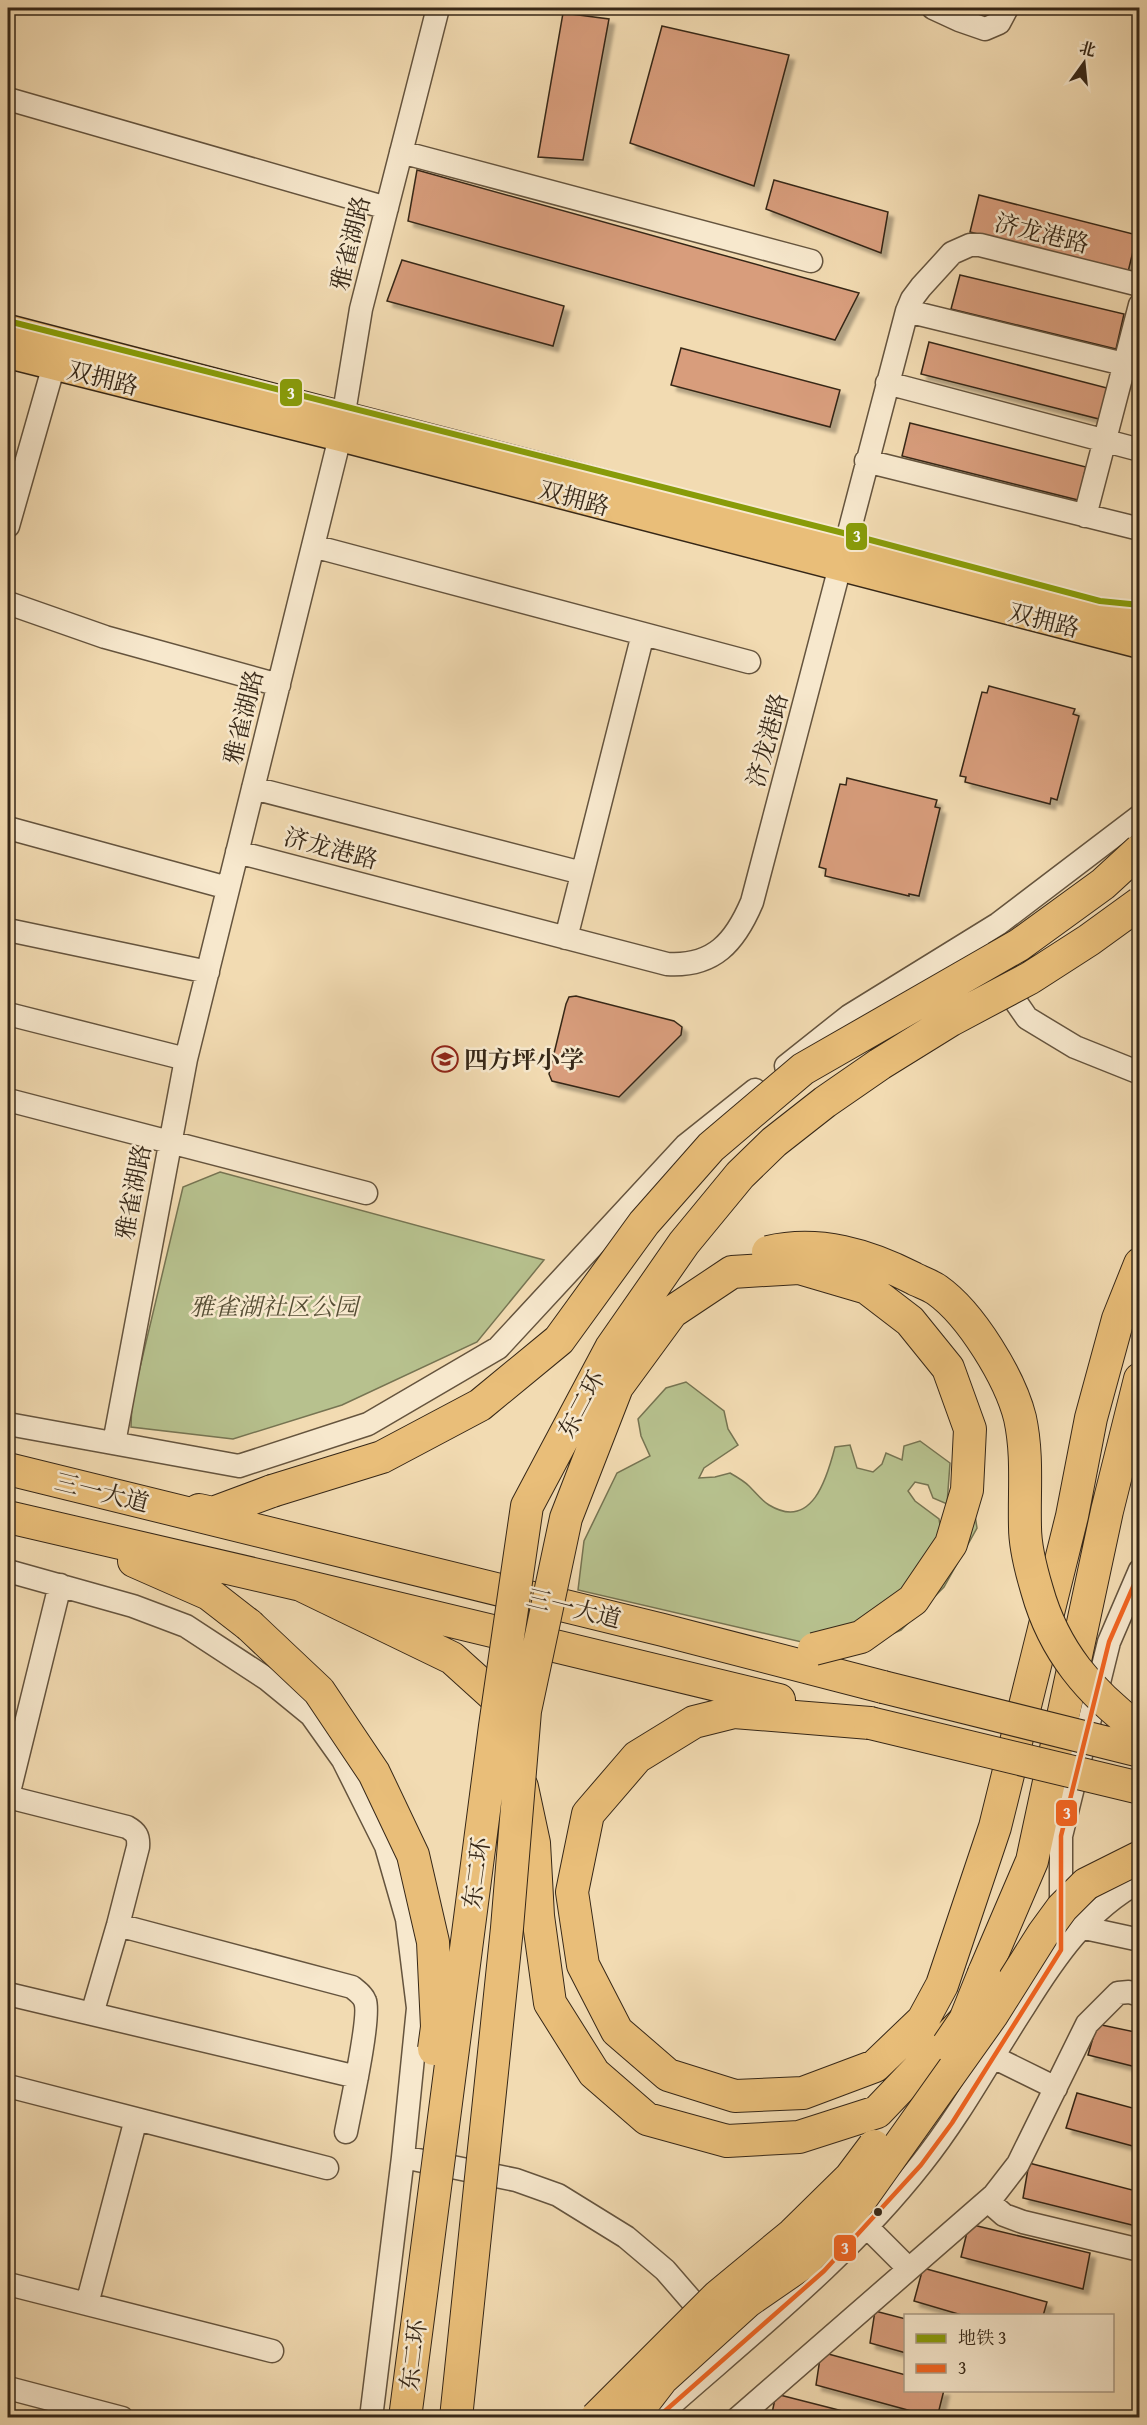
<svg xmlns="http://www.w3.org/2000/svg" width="1147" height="2425" viewBox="0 0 1147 2425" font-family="'Gentium Book Plus','Noto Serif SC',serif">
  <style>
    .green { fill: #b7c18e; stroke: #767452; stroke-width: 1.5 }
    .building { fill: #d89d7b; stroke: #362717; stroke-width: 1.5; filter: url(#shadow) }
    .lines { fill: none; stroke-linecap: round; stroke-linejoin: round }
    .minor-casing { stroke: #65543e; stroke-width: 25 }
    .major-casing { stroke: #362717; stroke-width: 31 }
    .highway-casing { stroke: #362717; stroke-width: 34 }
    .minor { stroke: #f7e8cd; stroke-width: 22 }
    .major { stroke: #e9be79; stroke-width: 28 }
    .highway { stroke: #e9be79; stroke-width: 32 }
    .highway-bridge-casing { stroke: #362717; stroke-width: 34; stroke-linecap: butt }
    .highway-bridge { stroke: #e9be79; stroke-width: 32 }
    .bus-1-casing { stroke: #f7e8cd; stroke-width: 9 }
    .bus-1 { stroke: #f26522; stroke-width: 4.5 }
    .metro-1-casing { stroke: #f7e8cd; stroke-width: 10 }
    .metro-1 { stroke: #889b09; stroke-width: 6 }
    .bus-dot { fill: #362717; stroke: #f7e8cd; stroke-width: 2 }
    .labels { text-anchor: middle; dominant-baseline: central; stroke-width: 5; stroke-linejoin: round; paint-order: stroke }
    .street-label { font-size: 24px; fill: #362717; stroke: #f7e8cd }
    .poi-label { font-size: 24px; font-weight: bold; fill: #362717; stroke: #f7e8cd; text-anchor: start }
    .park-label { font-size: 24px; font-style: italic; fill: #564e35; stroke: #f7e8cd }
    .line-badge { stroke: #f7e8cd; stroke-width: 2 }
    .badge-label { font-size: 16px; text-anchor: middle; font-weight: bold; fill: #fff }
  </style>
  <defs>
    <filter id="shadow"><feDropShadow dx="5.5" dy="5.5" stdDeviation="1.5" flood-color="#0004"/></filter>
  </defs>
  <rect width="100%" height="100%" fill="#f2dbb2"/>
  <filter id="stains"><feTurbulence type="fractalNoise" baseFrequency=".00333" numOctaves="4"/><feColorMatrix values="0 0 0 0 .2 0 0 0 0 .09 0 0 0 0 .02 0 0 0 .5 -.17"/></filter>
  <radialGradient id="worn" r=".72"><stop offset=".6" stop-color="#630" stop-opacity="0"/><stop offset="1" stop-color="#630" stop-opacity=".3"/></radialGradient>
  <path class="green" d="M 220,1172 L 544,1260 L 477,1342 L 342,1405 L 233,1439 L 131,1427 L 132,1401 L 183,1187 Z
    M 686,1382 L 724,1411 L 728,1429 L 738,1445 L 704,1468 L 699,1478 L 715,1477 L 730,1473 C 737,1477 744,1481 749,1486 C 756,1493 761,1500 769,1505 C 812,1531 827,1478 835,1447 L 850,1445 L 857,1468 L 873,1472 L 882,1464 L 886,1453 L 902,1460 L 904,1446 L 920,1441 L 950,1463 L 947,1504 L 933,1498 L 928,1485 L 915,1482 L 908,1491 L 915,1501 L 939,1519 L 940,1525 L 974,1509 L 977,1528 L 944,1587 L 901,1630 L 849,1653 L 578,1590 L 584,1541 L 617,1473 L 650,1456 L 641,1436 L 638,1419 L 666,1388 Z"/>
  <path class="building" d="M 563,13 L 609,19 L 583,160 L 538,157 Z
    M 662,26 L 789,55 L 754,186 L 630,143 Z
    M 417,170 L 859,293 L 835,340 L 408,221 Z
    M 774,180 L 888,212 L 881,253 L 766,209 Z
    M 979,195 L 1137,235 L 1128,272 L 970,232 Z
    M 402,260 L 564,306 L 553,346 L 387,301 Z
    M 960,275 L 1124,314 L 1116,349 L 951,309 Z
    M 929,342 L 1107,388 L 1099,419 L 921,374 Z
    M 681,348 L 840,390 L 830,427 L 671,385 Z
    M 910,423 L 1086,467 L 1078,500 L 902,456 Z
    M 989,686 L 1075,709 L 1073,714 L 1079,716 L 1057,800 L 1051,798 L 1050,804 L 965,782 L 966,777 L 960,776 L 982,692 L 987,693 Z
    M 847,778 L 937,800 L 935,807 L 940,808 L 919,896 L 909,894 L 909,896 L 825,876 L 826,869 L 819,867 L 840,784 L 846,785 Z
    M 576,996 L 674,1021 L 682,1027 L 681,1035 L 619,1097 L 552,1081 L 549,1074 L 566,1004 L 569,997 Z
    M 1097,2024 L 1140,2033 L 1140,2068 L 1088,2055 Z
    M 1077,2093 L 1140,2110 L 1140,2148 L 1066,2128 Z
    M 1029,2163 L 1140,2192 L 1140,2227 L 1023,2198 Z
    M 969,2224 L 1090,2253 L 1083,2289 L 961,2257 Z
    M 923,2268 L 1047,2302 L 1043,2316 L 965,2316 L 914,2301 Z
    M 875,2311 L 906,2319 L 906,2353 L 870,2343 Z
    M 821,2352 L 906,2375 L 906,2390 L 944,2390 L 937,2418 L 816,2385 Z
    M 776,2394 L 870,2418 L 771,2418 Z"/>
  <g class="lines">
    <g class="minor-casing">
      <path id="minor" d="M 933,8 L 959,20 L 985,29 L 999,23 L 1007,8
        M 8,99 L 387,208
        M 401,152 L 811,261
        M 907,311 L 1140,368
        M 887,383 L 1140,450
        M 866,461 L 1140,529
        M 1085,516 L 1140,305
        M 8,526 L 54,365
        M 313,546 L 749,662
        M 8,603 L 105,637 L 279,685
        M 253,788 L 582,873
        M 8,828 L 228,888
        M 237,852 L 667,964 C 714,967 735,942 752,902 L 907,311 L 912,299 L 921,287 L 952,253 L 970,245 L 980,245 L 1140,285
        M 8,930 L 208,972
        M 566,938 L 643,634
        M 980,950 L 1027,1018 L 1075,1047 L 1140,1073
        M 8,1014 L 186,1059
        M 786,1066 L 849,1016 L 998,924 L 1140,816
        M 8,1100 L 366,1193
        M 8,1424 L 239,1466 L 368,1424 L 498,1348 L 686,1145 L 755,1090
        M 114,1443 L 186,1059 L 340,437 L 361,309 L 438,8
        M 8,1571 L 133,1606 L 186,1626 L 267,1679 L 311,1715 L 343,1760 L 386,1846 L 407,1919 L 418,2008 L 403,2157 L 371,2418
        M 8,1796 L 60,1585
        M 8,1797 L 127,1827 C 136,1832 139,1836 138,1847 L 118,1925 L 92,2014
        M 1061,1915 L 1061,1836 L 1109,1642 L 1140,1570
        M 118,1925 L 352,1987 C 357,1991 363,1995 365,2001 C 371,2016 350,2111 346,2132
        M 1080,1927 L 1140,1940
        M 8,1994 L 357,2077
        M 993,2057 L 1056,2088
        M 8,2086 L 327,2168
        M 403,2157 L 516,2180 L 558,2195 L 626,2237 L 665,2270 L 711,2323
        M 988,2201 L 1004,2215 L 1023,2222 L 1140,2250
        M 866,2226 L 909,2269
        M 8,2284 L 272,2351
        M 87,2304 L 136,2119
        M 8,2388 L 122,2418
        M 656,2418 C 748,2336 846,2260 922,2163 C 961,2114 990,2059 1024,2007 C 1055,1957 1087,1910 1140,1881
        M 738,2418 L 994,2195 L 1018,2164 L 1087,2024 L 1118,1993 L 1129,1992 L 1140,1995"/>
    </g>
    <g class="major-casing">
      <path id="major" d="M 8,329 L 1140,623
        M 8,354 L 340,437 L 1140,644"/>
    </g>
    <g class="highway-casing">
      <path id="highway" d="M 8,1469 L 663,1630 L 883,1687
        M 199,1510 L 213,1513 L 272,1491
        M 8,1517 L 301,1585 L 779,1700
        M 134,1561 L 209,1594 L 249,1625
        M 301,1585 L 452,1658 L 505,1706 L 508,1720
        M 870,1723 L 734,1712 L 694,1722 L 637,1757 L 588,1814 L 572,1892 L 583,1965 L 617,2031 L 668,2075 L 735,2096 L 803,2093 L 875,2066 L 923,2020 L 942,1985 L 995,1827 L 1072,1516 L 1091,1418 L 1118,1319 L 1140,1264
        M 522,1787 L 534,1843 L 538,1916 L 550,2003 L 594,2073 L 647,2119 L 727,2141 L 799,2137 L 877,2112 L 963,2022
        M 984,1973 L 1032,1861 L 1107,1511 L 1140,1379"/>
    </g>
    <use href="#minor" class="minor"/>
    <use href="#major" class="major"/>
    <use href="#highway" class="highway"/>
    <g class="highway-bridge-casing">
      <path id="highway-bridge" d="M 768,1252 C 819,1240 868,1255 913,1278 C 920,1282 930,1285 937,1290 C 971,1314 1010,1378 1020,1418 C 1028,1455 1024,1490 1025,1527 C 1025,1547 1031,1570 1037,1590 C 1054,1651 1090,1693 1140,1730
        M 272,1491 L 382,1457 L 480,1405 L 559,1340 L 644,1223 L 711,1147 L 803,1069 L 1019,945 L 1103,884 L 1140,850
        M 249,1625 L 319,1691 L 374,1773 L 413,1855 L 433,1942 L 437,2027 L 434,2049
        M 883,1687 L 1140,1751
        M 870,1723 L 1140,1788
        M 948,2045 L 965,2020 L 984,1973
        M 405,2418 L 495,1726 L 527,1506 L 611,1348 L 684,1243 L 740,1175 L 774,1142 L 825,1102 L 880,1064 L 951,1020 L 1030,978 L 1089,940 L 1140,903
        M 456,2418 L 507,1928 L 525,1711 L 566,1518 L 617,1387 L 672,1312 L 732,1272 L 799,1268 L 867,1288 L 910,1321 L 948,1368 L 970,1429 L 967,1490 L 951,1544 L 913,1600 L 861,1637 L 814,1649
        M 596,2418 L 718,2296 L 793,2234 L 850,2178 L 874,2146
        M 632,2418 L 662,2379 L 748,2301 L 803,2263 L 849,2216 L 992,2015 L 1043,1934 L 1062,1908 L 1086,1884 L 1140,1857"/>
    </g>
    <use href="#highway-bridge" class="highway-bridge"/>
    <g class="bus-1-casing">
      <path id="bus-1" d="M 657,2418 L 824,2271 L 921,2165 L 952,2123 L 1061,1950 L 1061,1836 L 1109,1642 L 1140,1571"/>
    </g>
    <use href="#bus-1" class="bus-1"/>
    <g class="metro-1-casing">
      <path id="metro-1" d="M 8,321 L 863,538 L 1100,601 L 1140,605"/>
    </g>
    <use href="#metro-1" class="metro-1"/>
  </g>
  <defs>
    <g id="school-ring" transform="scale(1.35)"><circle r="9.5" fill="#f7e8cd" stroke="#8f2418" stroke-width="1.5"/><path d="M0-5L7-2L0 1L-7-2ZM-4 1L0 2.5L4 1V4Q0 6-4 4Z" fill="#8f2418"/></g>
  </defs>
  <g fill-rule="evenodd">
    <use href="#school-ring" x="445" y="1059"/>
  </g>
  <circle class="bus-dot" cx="878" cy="2212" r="5"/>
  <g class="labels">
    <g class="street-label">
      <text transform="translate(1042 233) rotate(14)">济龙港路</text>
      <text transform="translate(350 243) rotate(-76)">雅雀湖路</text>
      <text transform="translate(103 378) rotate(14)">双拥路</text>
      <text transform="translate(574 498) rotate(15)">双拥路</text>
      <text transform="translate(1044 620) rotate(14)">双拥路</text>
      <text transform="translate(243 717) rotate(-76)">雅雀湖路</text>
      <text transform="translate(767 740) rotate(-75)">济龙港路</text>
      <text transform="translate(331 848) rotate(15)">济龙港路</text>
      <text transform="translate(133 1192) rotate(-79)">雅雀湖路</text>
      <text transform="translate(581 1404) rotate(-62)">东二环</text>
      <text transform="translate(102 1492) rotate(14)">三一大道</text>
      <text transform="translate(574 1608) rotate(14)">三一大道</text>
      <text transform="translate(476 1873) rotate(-82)">东二环</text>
      <text transform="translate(413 2355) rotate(-83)">东二环</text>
    </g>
    <g class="poi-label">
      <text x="464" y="1059">四方坪小学</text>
    </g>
    <g class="park-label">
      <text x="274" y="1306">雅雀湖社区公园</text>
    </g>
  </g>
  <g class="line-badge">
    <rect x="279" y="378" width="24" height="29" rx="6" fill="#889b09"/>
    <rect x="845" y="522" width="23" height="29" rx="6" fill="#889b09"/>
    <rect x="1055" y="1799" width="23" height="28" rx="6" fill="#f26522"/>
    <rect x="833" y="2234" width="24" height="28" rx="6" fill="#f26522"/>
  </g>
  <g class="badge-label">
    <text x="291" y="399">3</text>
    <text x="857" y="542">3</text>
    <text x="1067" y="1819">3</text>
    <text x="845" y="2254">3</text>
  </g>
  <rect width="1147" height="2425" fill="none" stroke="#f2dbb2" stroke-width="30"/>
  <rect x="9" y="9" width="1129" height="2407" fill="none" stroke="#362717" stroke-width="3"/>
  <rect x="15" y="15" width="1117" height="2395" fill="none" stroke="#362717" stroke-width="1.5"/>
  <rect x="904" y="2314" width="210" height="78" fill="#f7e8cd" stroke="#aa9b84" stroke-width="1.5"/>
  <rect x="916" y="2334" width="30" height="9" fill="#889b09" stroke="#aa9b84" stroke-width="1.5"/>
  <text x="958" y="2344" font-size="18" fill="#362717">地铁 3</text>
  <rect x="916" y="2364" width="30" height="9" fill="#f26522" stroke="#aa9b84" stroke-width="1.5"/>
  <text x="958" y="2374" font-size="18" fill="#362717">3</text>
  <g transform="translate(1084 63) rotate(15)" stroke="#f7e8cd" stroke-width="4.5" paint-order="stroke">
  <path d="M0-4.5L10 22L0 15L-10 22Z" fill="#362717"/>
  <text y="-9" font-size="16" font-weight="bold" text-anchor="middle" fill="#362717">北</text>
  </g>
  <rect width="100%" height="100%" filter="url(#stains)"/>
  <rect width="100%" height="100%" fill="url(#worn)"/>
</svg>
